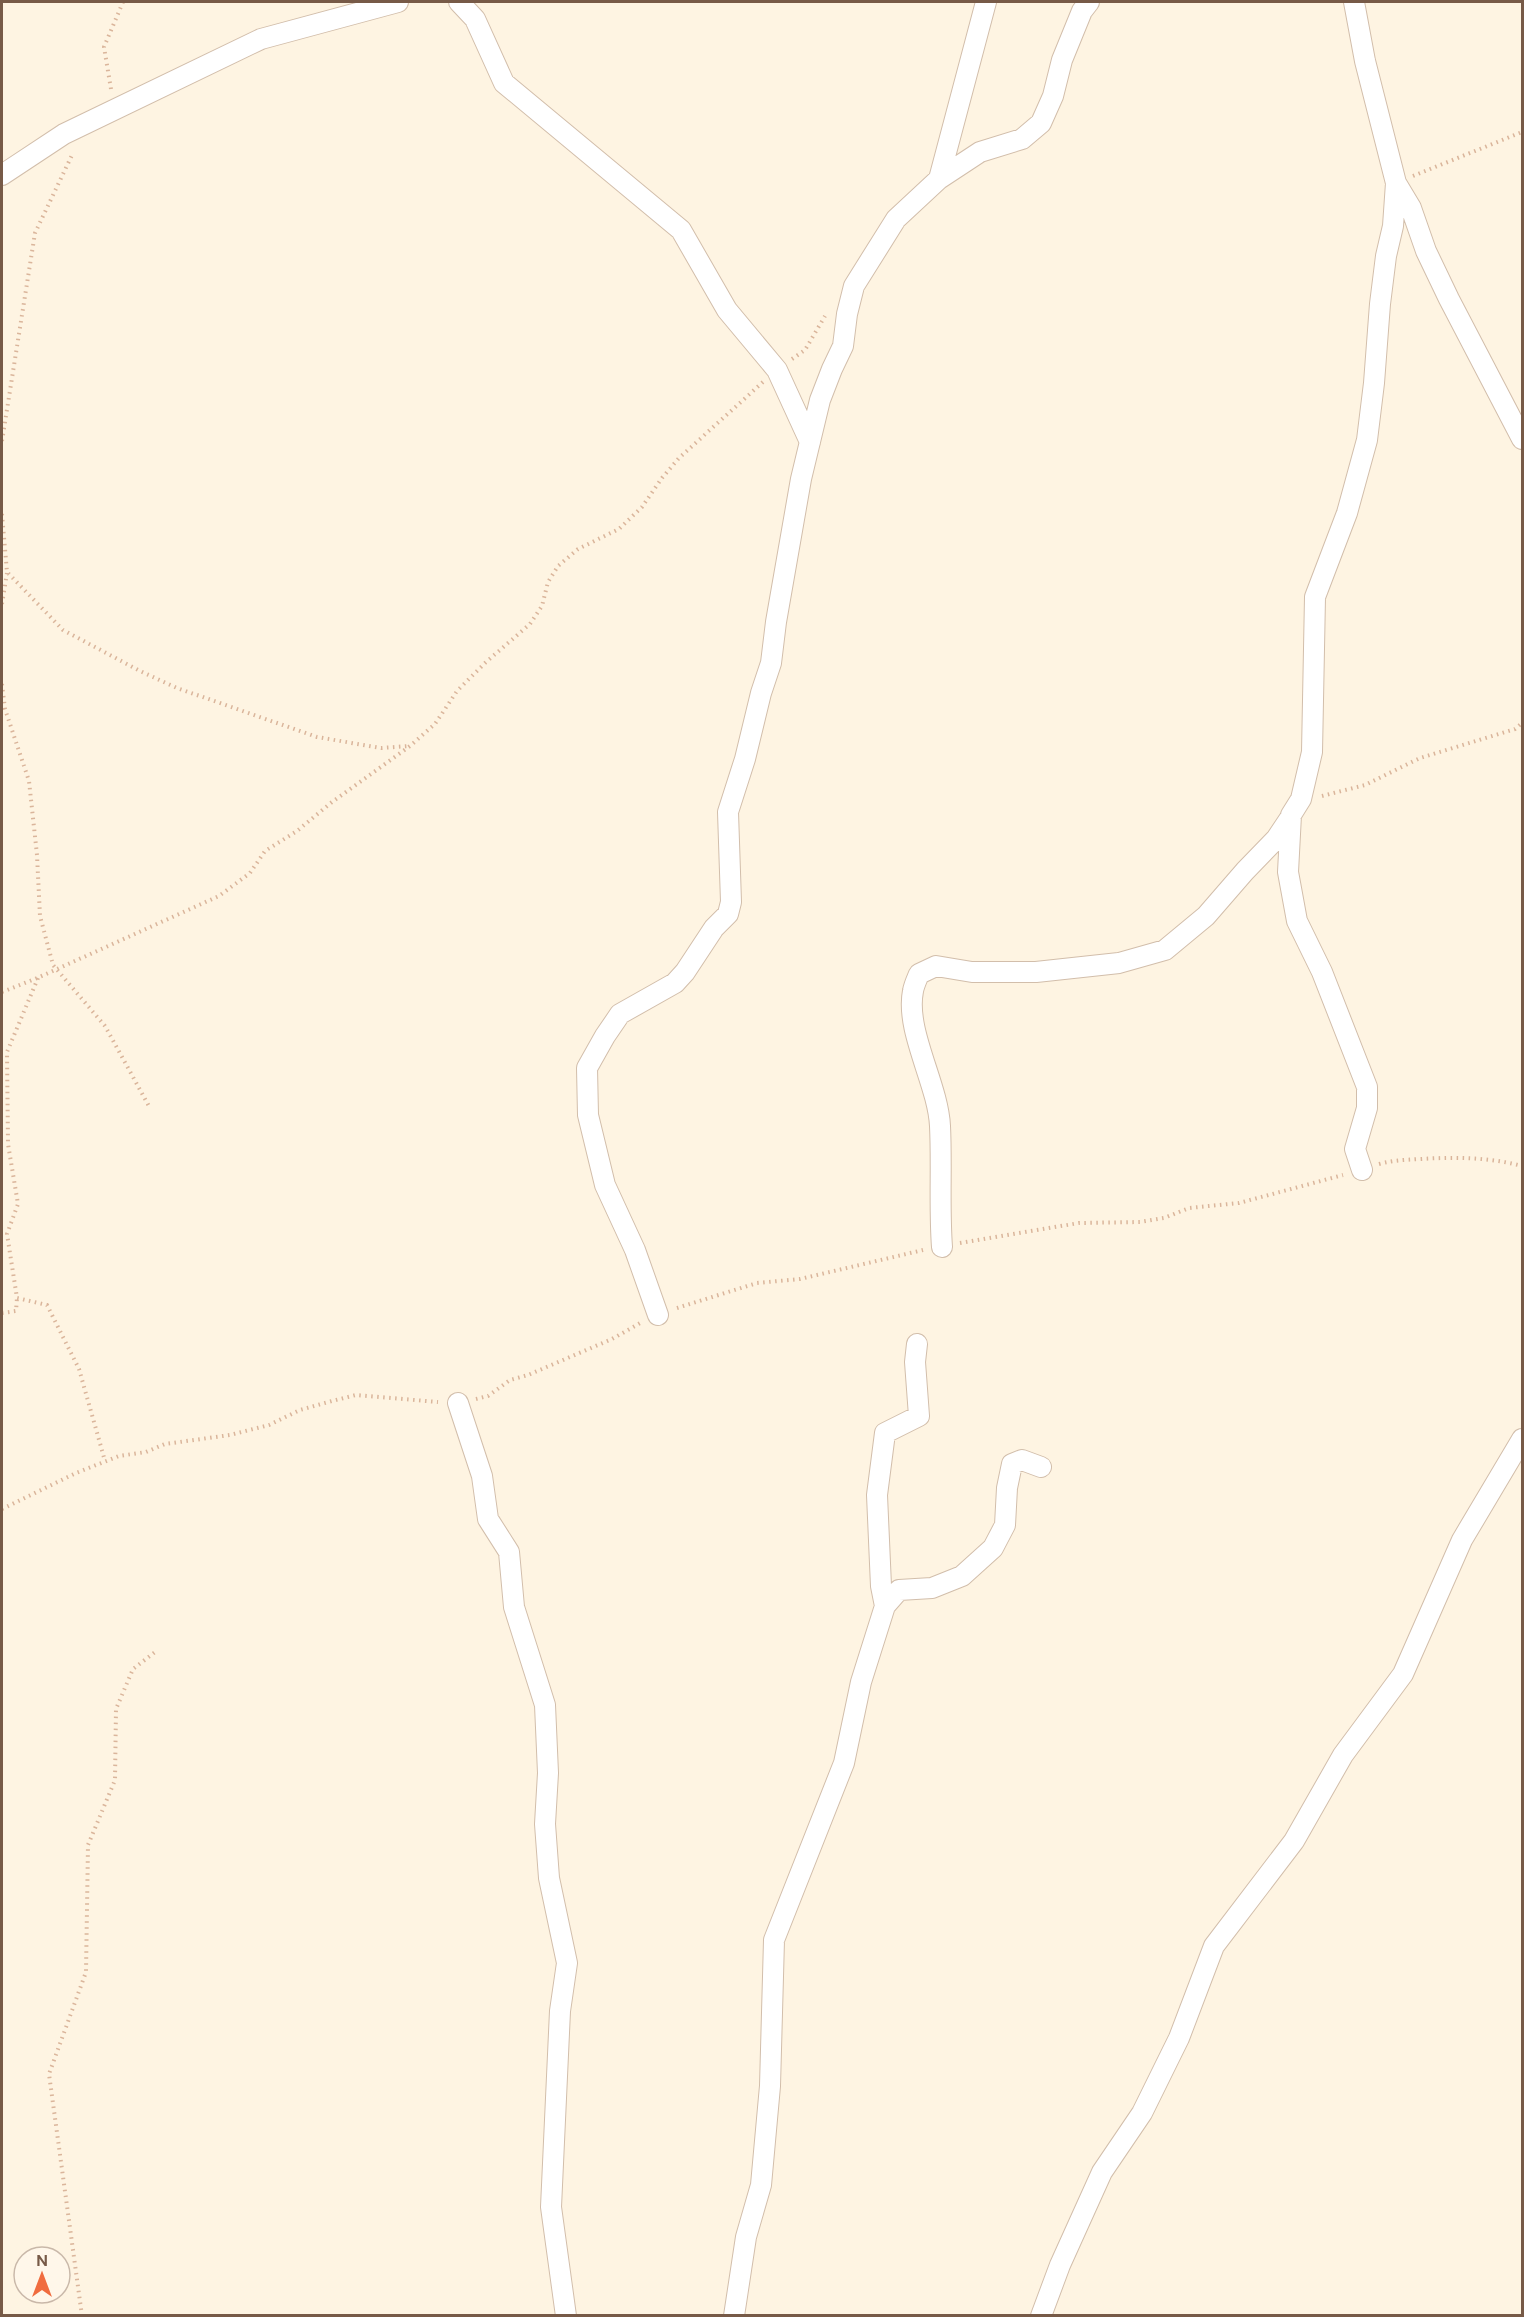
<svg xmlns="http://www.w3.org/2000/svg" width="1524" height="2317" viewBox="0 0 1524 2317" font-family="'DM Sans',sans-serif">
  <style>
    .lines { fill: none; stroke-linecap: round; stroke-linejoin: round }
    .minor-casing { stroke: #d2beab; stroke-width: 22 }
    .path { stroke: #dab59b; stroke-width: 4; stroke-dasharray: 1.5 4.5; stroke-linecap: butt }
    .minor { stroke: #fff; stroke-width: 20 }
  </style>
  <rect width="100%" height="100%" fill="#fef4e2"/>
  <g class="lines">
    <g class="minor-casing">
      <path id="minor" d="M 459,2 L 475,19 L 504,83 L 681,230 L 727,310 L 777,370 L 810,442
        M 1354,2 L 1365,61 L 1396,183 L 1411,208 L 1426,251 L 1449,299 L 1522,439
        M 2,175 L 64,134 L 261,39 L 398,2
        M 939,179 L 986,2
        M 1362,1170 L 1355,1149 L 1367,1108 L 1367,1087 L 1322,972 L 1297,921 L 1288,872 L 1291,815 L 1301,799 L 1312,752 L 1315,597 L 1347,513 L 1367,440 L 1374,383 L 1380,304 L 1386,256 L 1393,226 L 1396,183
        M 942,1247 C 939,1207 942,1166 940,1126 C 938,1084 905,1031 913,991 C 914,985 917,979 919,974 L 936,966 L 972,972 L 1036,972 L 1119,963 L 1165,950 L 1206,916 L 1245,871 L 1276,839 L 1290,818
        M 658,1315 L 635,1250 L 605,1185 L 588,1115 L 587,1068 L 605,1036 L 620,1014 L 675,983 L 685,972 L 714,928 L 728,914 L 731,902 L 728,812 L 745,759 L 761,693 L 771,663 L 776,622 L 801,479 L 820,400 L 832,369 L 843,346 L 847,314 L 854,286 L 896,219 L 939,179 L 980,152 L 1022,139 L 1041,123 L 1053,96 L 1062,60 L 1082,11 L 1089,2
        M 458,1403 L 482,1476 L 488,1519 L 509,1552 L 514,1607 L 545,1705 L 548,1773 L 545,1824 L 549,1878 L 567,1963 L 560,2011 L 551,2207 L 566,2316
        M 885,1606 L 899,1590 L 932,1588 L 962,1576 L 993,1548 L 1005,1525 L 1007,1488 L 1012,1464 L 1022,1460 L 1041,1467
        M 734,2316 L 746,2237 L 761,2185 L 770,2086 L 774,1940 L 844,1763 L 861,1682 L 885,1606 L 881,1586 L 877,1495 L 885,1433 L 919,1416 L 915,1362 L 917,1344
        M 1041,2316 L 1060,2265 L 1102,2172 L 1142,2113 L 1179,2038 L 1214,1946 L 1294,1841 L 1343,1755 L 1403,1674 L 1462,1540 L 1522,1439"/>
    </g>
    <path class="path" d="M 111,89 L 104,47 L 123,2
      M 1413,176 L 1522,132
      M 792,359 L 805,350 L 825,316
      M 2,441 L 35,233 L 73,153
      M 2,514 L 7,572 L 63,630 L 140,671 L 177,688 L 317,737 L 381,748 L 409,746
      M 2,604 L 7,573
      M 2,684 L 5,709 L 29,781 L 37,855 L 40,916 L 53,965 L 105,1026 L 150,1108
      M 1322,796 L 1365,785 L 1420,758 L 1515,729 L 1522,723
      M 38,978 L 7,1052 L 8,1144 L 18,1204 L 7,1234 L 17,1298 L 47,1305 L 79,1369 L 105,1461
      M 2,992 L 35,979 L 219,896 L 250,873 L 265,851 L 297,831 L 332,802 L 410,746 L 435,724 L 457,691 L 485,663 L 530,624 L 542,606 L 548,582 L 558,566 L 578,549 L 619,529 L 642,507 L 662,478 L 679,458 L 763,382
      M 1379,1164 C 1394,1160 1405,1160 1420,1159 C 1455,1157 1488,1157 1522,1166
      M 960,1243 L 1079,1223 L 1140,1222 L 1164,1218 L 1189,1208 L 1239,1203 L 1343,1175
      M 677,1308 L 757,1283 L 800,1279 L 923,1250
      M 2,1313 L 16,1311 L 17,1298
      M 476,1399 L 488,1396 L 510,1380 L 528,1375 L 612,1339 L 642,1322
      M 2,1509 L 76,1473 L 119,1456 L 146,1452 L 165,1444 L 230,1435 L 269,1425 L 300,1410 L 332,1401 L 356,1395 L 438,1402
      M 82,2316 L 49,2074 L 86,1972 L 88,1845 L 115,1780 L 116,1709 L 133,1669 L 155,1652"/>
    <use href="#minor" class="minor"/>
  </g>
  <rect width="1524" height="2317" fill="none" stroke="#775a47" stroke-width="6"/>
  <g transform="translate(42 2275)"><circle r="28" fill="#fff7ea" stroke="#c9b8a9" stroke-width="1.5"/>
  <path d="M0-4.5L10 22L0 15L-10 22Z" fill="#f06c3f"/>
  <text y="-9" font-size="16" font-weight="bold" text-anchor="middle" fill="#775a47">N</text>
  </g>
</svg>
